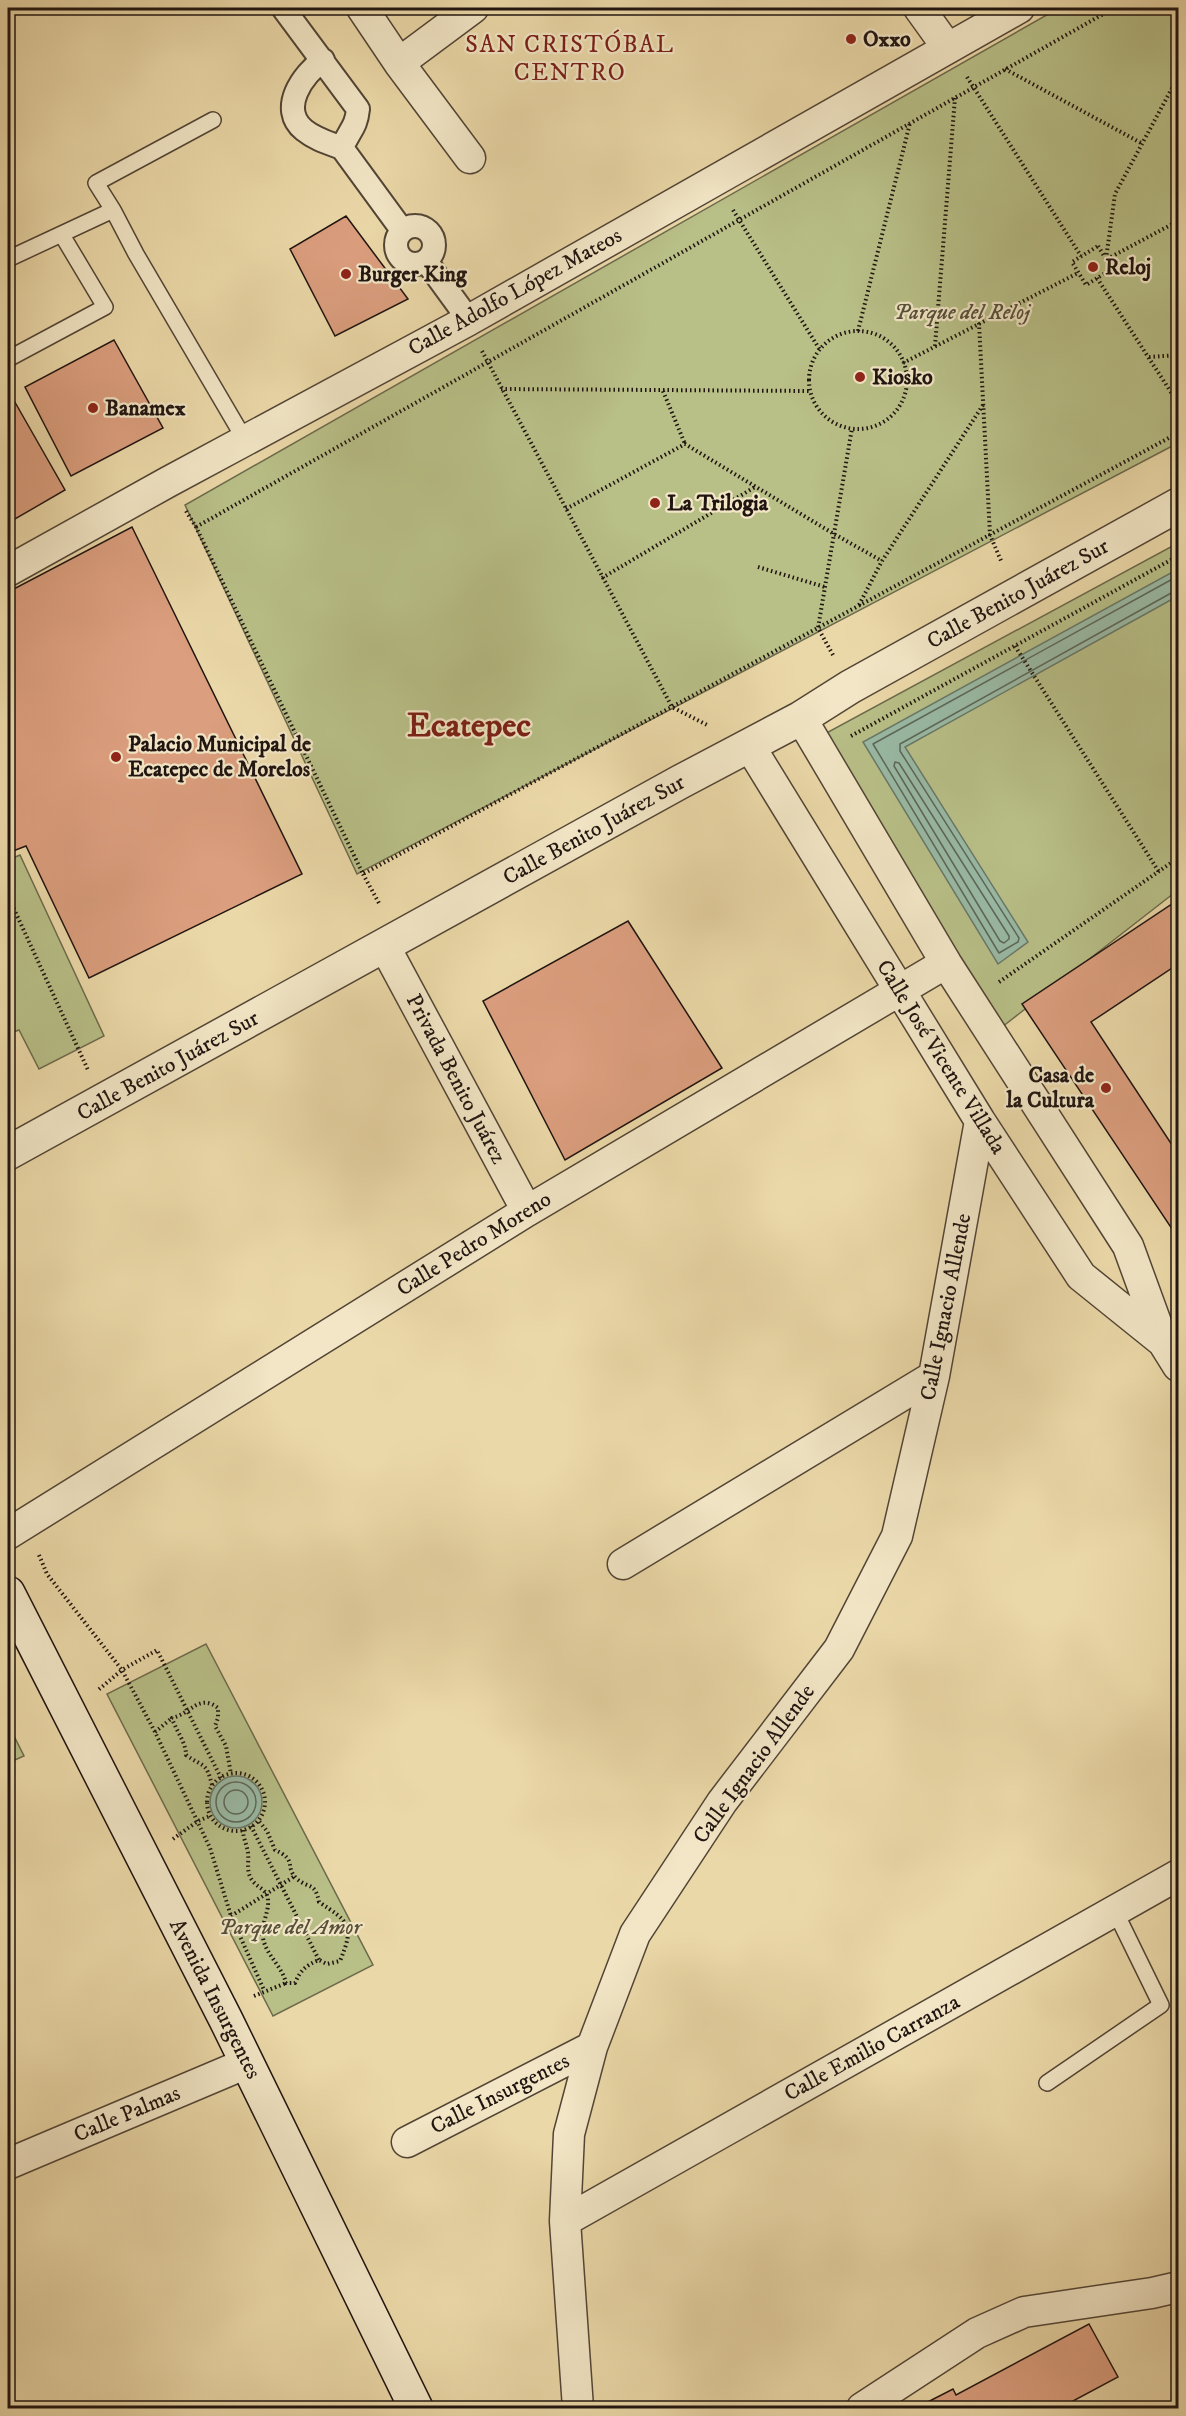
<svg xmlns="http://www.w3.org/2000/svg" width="1186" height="2416" viewBox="0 0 1186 2416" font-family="'IM FELL DW Pica',serif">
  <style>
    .green { fill: #b8bf87; stroke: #6c6a4c; stroke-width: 1.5 }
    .water { fill: #99baa5; stroke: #687869; stroke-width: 1.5 }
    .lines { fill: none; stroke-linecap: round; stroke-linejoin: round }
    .shore { stroke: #5c675a; stroke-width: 1.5 }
    .building { fill: #db9e7e; stroke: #1f1410; stroke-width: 1.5 }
    .service-casing { stroke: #524536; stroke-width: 18 }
    .pedestrian-casing { stroke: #524536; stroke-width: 26 }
    .minor-casing { stroke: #524536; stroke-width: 33 }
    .tertiary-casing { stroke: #524536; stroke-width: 36 }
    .secondary-casing { stroke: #1f1410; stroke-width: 36 }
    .path { stroke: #1f1410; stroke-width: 4; stroke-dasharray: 1.5 3; stroke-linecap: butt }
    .service { stroke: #f2e6c6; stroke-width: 15 }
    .pedestrian { stroke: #f2e6c6; stroke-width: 22 }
    .minor { stroke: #f2e6c6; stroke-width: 30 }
    .tertiary { stroke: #f2e6c6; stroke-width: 33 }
    .secondary { stroke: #f2e6c6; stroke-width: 33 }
    .poi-dot { fill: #8f2418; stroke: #f2e6c6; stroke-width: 2 }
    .labels { text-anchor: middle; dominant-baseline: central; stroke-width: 4.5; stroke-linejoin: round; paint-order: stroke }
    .poi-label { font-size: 22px; font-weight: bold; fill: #1f1410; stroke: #f2e6c6; text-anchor: start }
    .street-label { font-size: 22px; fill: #1f1410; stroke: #f2e6c6 }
    .park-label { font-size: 22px; font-style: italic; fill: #55503a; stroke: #f2e6c6 }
    .neighbourhood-label { font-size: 24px; letter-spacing: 1.5px; fill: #7a1f14; stroke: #f2e6c6 }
    .town-label { font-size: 34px; font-weight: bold; fill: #7a1f14; stroke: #f2e6c6 }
  </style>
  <rect width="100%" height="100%" fill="#ebd8a8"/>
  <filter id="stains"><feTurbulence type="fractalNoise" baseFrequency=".00333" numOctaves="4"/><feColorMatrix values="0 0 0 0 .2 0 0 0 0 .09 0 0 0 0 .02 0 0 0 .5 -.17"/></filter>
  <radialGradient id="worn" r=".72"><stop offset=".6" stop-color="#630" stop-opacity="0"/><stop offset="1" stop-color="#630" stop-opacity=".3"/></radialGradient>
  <path class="green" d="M 1059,8 L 1178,8 L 1178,443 L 357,874 L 185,505 Z
    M 1178,543 L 1178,890 L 1002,1027 L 819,737 Z
    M 20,855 L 104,1036 L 39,1069 L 19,1030 L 8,1034 L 8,860 Z
    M 206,1644 L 373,1965 L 273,2016 L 107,1694 Z
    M 8,1724 L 24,1756 L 8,1763 Z"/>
  <path class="water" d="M 1178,569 L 1178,596 L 905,747 L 1028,942 L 998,964 L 863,742 Z
    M210 1802a26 26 0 1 1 52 0a26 26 0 1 1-52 0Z"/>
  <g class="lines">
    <path class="shore" d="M 1178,576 L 873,744 L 999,953 L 1018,942 L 1019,938 L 900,751 L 900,744 L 1173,592 L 1178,592
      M 895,762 L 899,763 L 1009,936 L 1009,939 L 1004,943 L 1000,941 L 894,766 Z
      M216 1802a20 20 0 1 1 40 0a20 20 0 1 1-40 0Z
      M224 1802a12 12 0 1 1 24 0a12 12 0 1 1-24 0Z"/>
  </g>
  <path class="building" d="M 346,216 L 408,299 L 335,336 L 290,249 Z
    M 114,340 L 163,428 L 71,476 L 25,387 Z
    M 12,397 L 65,490 L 8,523 L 8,399 Z
    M 132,527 L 302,874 L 89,978 L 26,846 L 8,853 L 8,821 L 13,818 L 8,807 L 8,592 Z
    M 1178,900 L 1178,964 L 1091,1022 L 1178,1154 L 1178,1224 L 1172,1229 L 1022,1004 Z
    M 628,921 L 722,1068 L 565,1160 L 483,1001 Z
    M 1089,2324 L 1118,2377 L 1060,2408 L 916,2408 L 953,2389 L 956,2395 Z"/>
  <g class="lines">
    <g class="service-casing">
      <path id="service" d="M 113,210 L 96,183 L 213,120
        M 8,259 L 113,210 L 136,254 L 245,440
        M 8,359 L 105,307 L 62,235
        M 1047,2083 L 1161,2005 L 1115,1911"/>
    </g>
    <g class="pedestrian-casing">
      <path id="pedestrian" d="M 283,8 L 358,109 C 356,129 349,130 342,148 L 402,230
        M 323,60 C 303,74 278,109 304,130 C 315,139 329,143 342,148
        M396 245a19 19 0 1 1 38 0a19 19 0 1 1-38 0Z
        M 426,261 L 469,320"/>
    </g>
    <g class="minor-casing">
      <path id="minor" d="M 362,8 L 399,63 L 473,8
        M 919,8 L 947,47
        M 399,63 L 470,158
        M 8,571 L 168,482 L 469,320 L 1019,8
        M 801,718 L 946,963 L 1128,1246 L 1163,1342 L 1178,1366
        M 749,745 L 980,1121 L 1081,1276 L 1163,1342
        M 385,947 L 527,1211
        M 8,1534 L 527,1211 L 946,963
        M 623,1564 L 934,1376
        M 407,2142 L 592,2047
        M 8,2164 L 247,2063
        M 565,2221 L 1178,1875
        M 578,2408 L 565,2221 L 569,2134 L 592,2047 L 635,1934 L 722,1802 L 839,1649 L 897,1536 L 934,1376 L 980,1121
        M 862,2408 L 977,2333 L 1024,2312 L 1152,2293 L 1178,2287"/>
    </g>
    <g class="tertiary-casing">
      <path id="tertiary" d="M 8,1153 L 680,782 L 801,718 L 850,687 L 1178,505"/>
    </g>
    <g class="secondary-casing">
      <path id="secondary" d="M 8,1593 L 226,2020 L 416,2408"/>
    </g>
    <path class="path" d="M 1005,69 L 1143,144
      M 967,77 L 1081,256
      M 733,210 L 820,350
      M 1098,246 L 1112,269 L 1086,285 L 1072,262 Z
      M 1106,259 L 1115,194 L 1178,77
      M 1107,259 L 1178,221
      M 1097,278 L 1178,403
      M 979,323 L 990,535 L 1002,563
      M 858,331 L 910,123
      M809 380a49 49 0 1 1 98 0a49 49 0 1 1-98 0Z
      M 935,346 L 955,98
      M 482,351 L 672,707 L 709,726
      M 1149,357 L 1178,355
      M 903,363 L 1078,273
      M 501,389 L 810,391
      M 663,391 L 685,444
      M 566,509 L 685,444 L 834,534 L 882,561
      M 186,511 L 196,527 L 363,874 L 1178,433
      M 196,527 L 1114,8
      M 758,567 L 825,587
      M 602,578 L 755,487
      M 859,605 L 882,561 L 983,405
      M 1015,646 L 1159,872
      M 833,655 L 818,628 L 852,428
      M 851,736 L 1178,556
      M 363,874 L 380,905
      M 8,896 L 88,1070
      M 999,982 L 1178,858
      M 39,1555 L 47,1574 L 122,1670 L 97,1691
      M 155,1732 L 172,1718
      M207 1802a29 29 0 1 1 58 0a29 29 0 1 1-58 0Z
      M 221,1778 L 157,1650 L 122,1670 L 155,1732 L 210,1848 L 231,1916 L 264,1990
      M 212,1785 C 206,1761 204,1768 186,1755 C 186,1742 176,1731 172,1718 C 191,1714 199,1693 218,1708 L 218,1718 L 215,1726 L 226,1746 L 231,1774
      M 251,1826 L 319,1960
      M 243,1830 C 243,1838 247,1845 248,1853 C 249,1862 246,1872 252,1880 C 257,1888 268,1889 268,1901 C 269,1913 260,1926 263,1938 C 266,1955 282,1966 286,1983 L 295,1983 C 300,1971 306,1965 319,1960 L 327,1964 L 340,1961 C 355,1925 349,1922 319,1902 C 315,1882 309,1889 297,1879 C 284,1867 298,1860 275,1850 L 267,1831 L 258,1820
      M 173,1839 L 198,1821 L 210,1816
      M 231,1916 L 295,1876
      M 254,1996 L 286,1983"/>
    <use href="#service" class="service"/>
    <use href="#pedestrian" class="pedestrian"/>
    <use href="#minor" class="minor"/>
    <use href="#tertiary" class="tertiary"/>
    <use href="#secondary" class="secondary"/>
  </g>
  <g class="poi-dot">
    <circle cx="851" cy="39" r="6"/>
    <circle cx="1093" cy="267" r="6"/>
    <circle cx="346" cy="274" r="6"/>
    <circle cx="860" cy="377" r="6"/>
    <circle cx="93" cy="408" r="6"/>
    <circle cx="655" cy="503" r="6"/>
    <circle cx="116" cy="757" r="6"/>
    <circle cx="1106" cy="1088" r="6"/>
  </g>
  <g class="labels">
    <g class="poi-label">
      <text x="863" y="39">Oxxo</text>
      <text x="1105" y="267">Reloj</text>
      <text x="358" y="274">Burger King</text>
      <text x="872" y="377">Kiosko</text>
      <text x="105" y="408">Banamex</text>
      <text x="667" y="503">La Trilogia</text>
      <text x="128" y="744">Palacio Municipal de<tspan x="128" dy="25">Ecatepec de Morelos</tspan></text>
      <text x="1094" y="1075" text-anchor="end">Casa de<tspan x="1094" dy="25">la Cultura</tspan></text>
    </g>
    <g class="street-label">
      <text transform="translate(515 292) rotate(-29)">Calle Adolfo López Mateos</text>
      <text transform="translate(1018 594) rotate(-29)">Calle Benito Juárez Sur</text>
      <text transform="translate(594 830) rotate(-29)">Calle Benito Juárez Sur</text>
      <text transform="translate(941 1057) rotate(58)">Calle José Vicente Villada</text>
      <text transform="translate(168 1066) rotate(-29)">Calle Benito Juárez Sur</text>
      <text transform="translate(456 1079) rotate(62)">Privada Benito Juárez</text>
      <text transform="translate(474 1244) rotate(-32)">Calle Pedro Moreno</text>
      <text transform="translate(946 1307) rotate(-79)">Calle Ignacio Allende</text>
      <text transform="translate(754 1764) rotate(-54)">Calle Ignacio Allende</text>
      <text transform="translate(215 1999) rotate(63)">Avenida Insurgentes</text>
      <text transform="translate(872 2048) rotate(-29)">Calle Emilio Carranza</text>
      <text transform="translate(500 2094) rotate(-27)">Calle Insurgentes</text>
      <text transform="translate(127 2114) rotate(-23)">Calle Palmas</text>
    </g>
    <g class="park-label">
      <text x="962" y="312">Parque del Reloj</text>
      <text x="290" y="1927">Parque del Amor</text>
    </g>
    <g class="neighbourhood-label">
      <text x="570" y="45">SAN CRISTÓBAL<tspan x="570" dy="28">CENTRO</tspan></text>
    </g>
    <g class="town-label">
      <text x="469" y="726">Ecatepec</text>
    </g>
  </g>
  <rect width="1186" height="2416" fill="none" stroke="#ebd8a8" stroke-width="30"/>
  <rect x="9" y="9" width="1168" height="2398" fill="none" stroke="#1f1410" stroke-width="3"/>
  <rect x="15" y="15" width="1156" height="2386" fill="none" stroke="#1f1410" stroke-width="1.5"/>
  <rect width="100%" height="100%" filter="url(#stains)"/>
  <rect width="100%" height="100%" fill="url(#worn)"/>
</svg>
